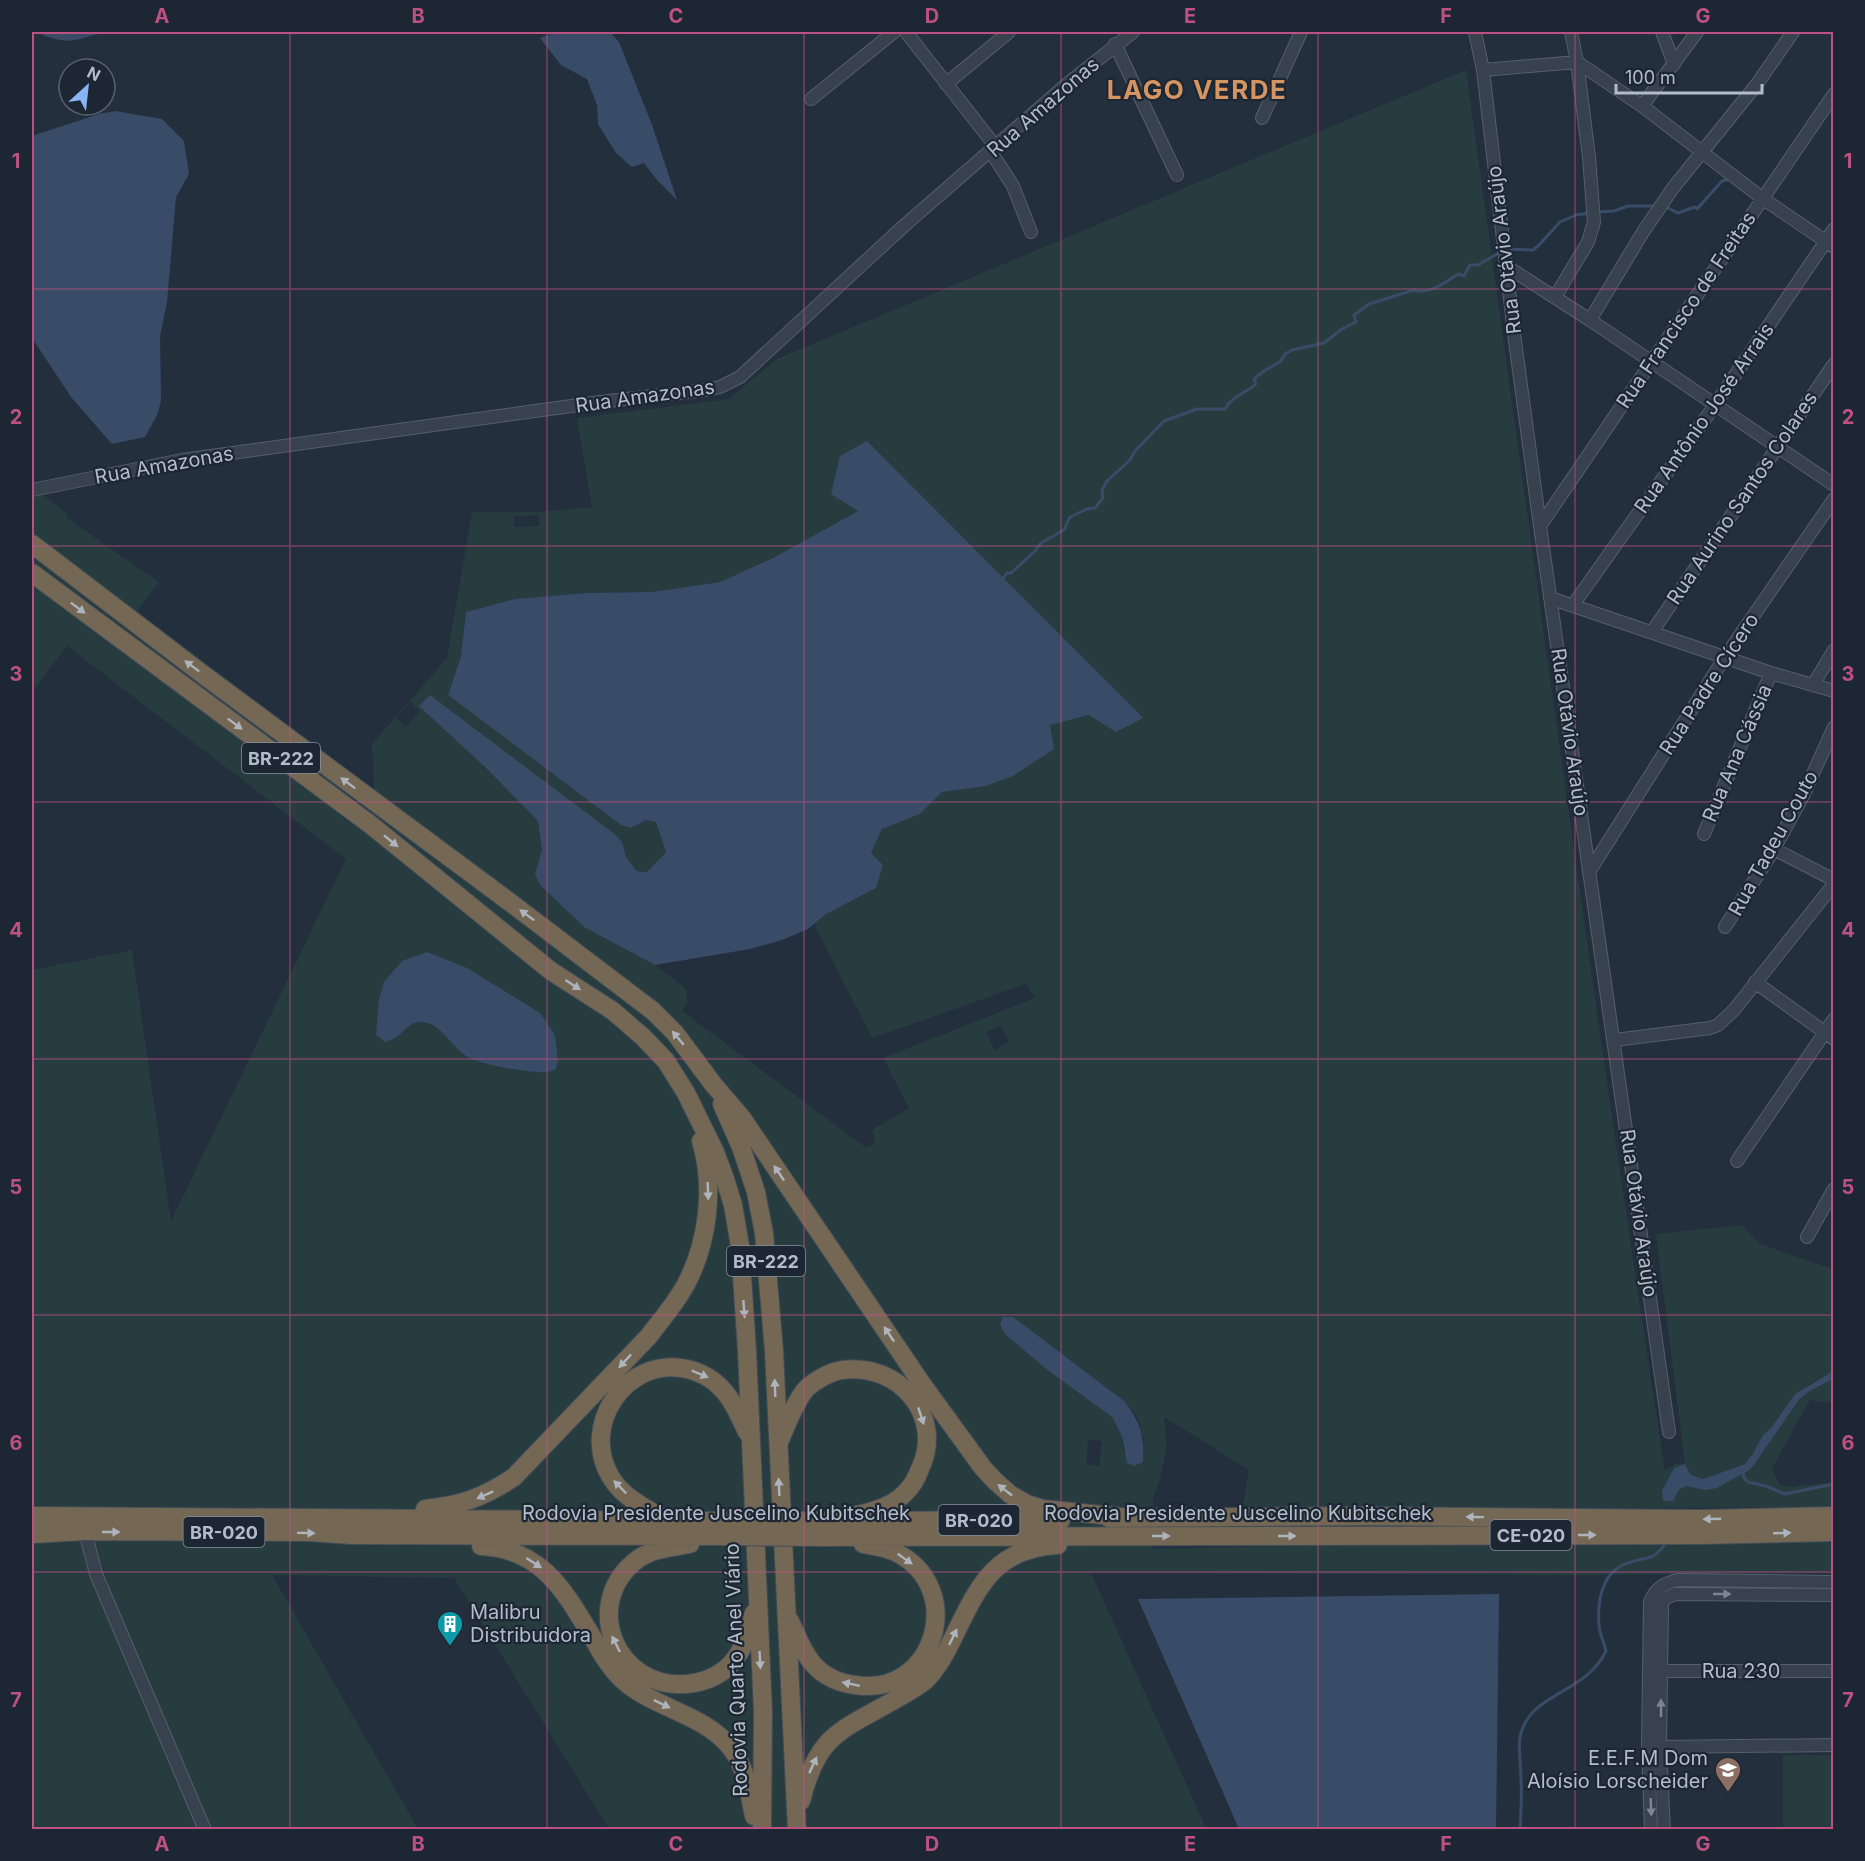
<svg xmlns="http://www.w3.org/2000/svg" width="1865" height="1861" viewBox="0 0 1865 1861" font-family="Inter,sans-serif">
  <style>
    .green { fill: #263c3f; fill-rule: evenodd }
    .water { fill: #394c67 }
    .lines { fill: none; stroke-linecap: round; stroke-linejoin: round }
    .stream { stroke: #394c67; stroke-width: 3 }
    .minor-casing { stroke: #565f6c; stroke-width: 14 }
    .highway-casing { stroke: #434c59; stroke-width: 20 }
    .minor { stroke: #38414e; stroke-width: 12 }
    .highway { stroke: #746855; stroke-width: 18 }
    .highway-bridge-casing { stroke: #434c59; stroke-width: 20; stroke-linecap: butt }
    .highway-bridge { stroke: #746855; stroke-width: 18 }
    .oneway { fill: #aeb4bd }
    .oneway2 { fill: #7c8592 }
    .grid { fill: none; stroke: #bd5182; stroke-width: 1.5; stroke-opacity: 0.55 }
    .labels { text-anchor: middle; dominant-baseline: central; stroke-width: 4.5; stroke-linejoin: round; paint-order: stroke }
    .shield { fill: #1d2633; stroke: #878f9c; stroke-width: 1.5 }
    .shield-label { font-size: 18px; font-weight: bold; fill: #b4bcc9 }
    .street-label { font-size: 20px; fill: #b4bcc9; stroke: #1d2633 }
    .poi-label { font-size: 20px; fill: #b4bcc9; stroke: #1d2633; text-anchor: start }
    .district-label { font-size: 26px; font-weight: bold; letter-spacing: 1.5px; fill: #d59563; stroke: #1d2633 }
    .neatline { fill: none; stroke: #bd5182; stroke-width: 2 }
    .grid-label { font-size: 20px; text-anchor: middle; font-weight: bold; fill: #bd5182 }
  </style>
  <rect width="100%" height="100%" fill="#242f3e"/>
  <path class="green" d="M 1466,70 C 1531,537 1593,1004 1665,1471 L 1677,1463 L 1685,1464 L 1656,1234 L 1742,1225 L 1760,1244 L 1833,1269 L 1833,1371 L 1808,1385 L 1782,1412 L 1771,1428 L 1763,1435 L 1752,1455 L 1745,1464 L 1703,1479 L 1691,1475 L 1688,1469 L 1671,1478 L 1665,1484 L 1673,1501 L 1679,1490 L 1686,1486 L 1705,1490 L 1751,1469 L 1799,1400 L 1808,1392 L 1833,1379 L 1833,1403 L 1810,1400 L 1772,1468 L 1779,1484 L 1790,1487 L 1833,1482 L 1833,1507 L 1326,1509 L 1243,1506 L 1249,1470 L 1164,1417 L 1167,1445 L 1160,1479 L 1153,1499 L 1152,1549 L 1261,1546 L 1269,1543 L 1833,1542 L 1833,1573 L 1573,1575 L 1091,1573 L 1207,1830 L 609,1829 L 454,1578 L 272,1575 L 418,1829 L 32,1829 L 32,970 L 132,950 L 171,1221 L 346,859 L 67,646 L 32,692 L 32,486 L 67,514 L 68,519 L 159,582 L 137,611 L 374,790 L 372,744 L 447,658 L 472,512 L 540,512 L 592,507 L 577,418 L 729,399 L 777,359 ZM 859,510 L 1089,715 L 1049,725 L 986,786 L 942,792 L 920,814 L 882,829 C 867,862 842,902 814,924 L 872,1038 L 1026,984 L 1035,998 L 883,1058 L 909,1108 L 872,1130 L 875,1139 L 872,1146 L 865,1147 L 682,1011 L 688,1001 L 685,988 L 655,965 L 584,927 L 540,885 L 535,874 L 542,850 L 538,821 L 487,769 L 419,706 L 622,842 L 626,857 L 637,871 L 647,872 L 666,852 L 656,822 L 647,820 L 631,828 L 448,695 L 461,656 L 466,612 L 515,599 L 587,593 L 652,592 L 720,582 L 773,558 ZM 539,515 L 539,526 L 514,527 L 514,516 ZM 410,702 L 420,711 L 406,727 L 396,718 ZM 467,968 L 558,1061 L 556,1069 L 547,1072 L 464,1056 L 439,1029 L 422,1022 L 413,1023 ZM 1000,1025 L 1009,1042 L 995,1050 L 986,1033 ZM 1002,1317 L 1013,1318 L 1124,1401 L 1138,1419 L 1144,1441 L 1124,1454 L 1122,1436 L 1112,1417 L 1046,1369 L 1005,1334 L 1000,1325 ZM 1088,1440 L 1102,1441 L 1099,1466 L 1086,1464 Z
    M 1783,1755 L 1833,1755 L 1833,1829 L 1783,1829 Z"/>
  <path class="water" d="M 35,32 L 103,32 C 71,42 68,45 35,32 Z
    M 557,32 L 610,32 L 619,42 L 652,125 L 677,200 L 657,180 L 644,163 L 632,167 L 616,153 L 598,124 L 597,105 L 587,79 L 561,65 L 540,38 Z
    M 115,111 L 162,119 L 184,141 L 189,174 L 176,197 L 167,302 L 160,336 L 161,400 L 158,413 L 145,437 L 112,444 L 71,397 L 32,338 L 32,136 L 99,114 Z
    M 867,441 L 1143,718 L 1116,732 L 1089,715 L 1050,725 L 1054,749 L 1013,776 L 986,786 L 942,792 L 920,814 L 882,829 L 871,853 L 883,865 L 876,888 L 826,914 L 808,929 L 782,940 L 750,949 L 655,965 L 584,927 L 540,885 L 535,874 L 542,850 L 538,821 L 487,769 L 419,706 L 430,695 L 616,835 L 622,842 L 626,857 L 637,871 L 647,872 L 666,852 L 656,822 L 646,820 L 631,828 L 621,825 L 448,695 L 461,656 L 466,612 L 515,599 L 587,593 L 652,592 L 720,582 L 773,558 L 858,511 L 831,494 L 840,456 Z
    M 427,952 L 467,968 L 540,1013 L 555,1035 L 558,1061 L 556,1069 C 553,1070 550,1072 547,1072 C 532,1074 474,1064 463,1054 C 449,1043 440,1022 420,1022 C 406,1022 402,1039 385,1042 L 376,1035 L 379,999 L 384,982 L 402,961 Z
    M 1002,1317 L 1013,1317 L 1124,1401 C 1141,1423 1144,1434 1143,1462 L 1134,1466 L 1127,1463 L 1122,1436 L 1112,1417 L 1046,1369 L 1005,1334 L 1000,1325 Z
    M 1833,1371 L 1833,1379 L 1808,1392 L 1799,1400 L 1751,1469 L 1717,1488 L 1705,1490 L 1686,1486 L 1679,1490 L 1673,1501 L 1663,1501 L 1662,1491 L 1674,1468 L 1685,1464 L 1691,1475 L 1703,1479 L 1745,1464 L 1752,1455 L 1763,1435 L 1771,1428 L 1795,1394 Z
    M 1499,1594 L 1496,1830 L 1239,1829 L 1138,1599 Z"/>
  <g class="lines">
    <path class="stream" d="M 1664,206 L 1678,213 L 1695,207 L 1697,209 L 1722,181 L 1730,179
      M 1596,212 L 1614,211 L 1628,206 L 1657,206
      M 1508,249 L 1533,250 L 1539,245 L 1560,222 L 1576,215 L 1590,213
      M 1002,580 L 1007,573 L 1011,573 L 1035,551 L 1041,543 L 1064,530 L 1070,517 L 1087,509 L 1095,508 L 1103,498 L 1102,490 L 1107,481 L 1130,460 L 1135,451 L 1164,421 L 1197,409 L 1225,409 C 1232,396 1246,393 1256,384 L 1254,379 L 1264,371 L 1281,361 L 1285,354 L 1292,350 L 1324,343 L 1342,329 L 1356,322 L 1354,315 L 1369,304 L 1414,290 C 1429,295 1446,282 1458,274 L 1464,276 L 1470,265 L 1478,265 L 1502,251
      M 1743,1470 L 1744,1478 L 1748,1482 L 1766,1486 L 1785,1494 L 1834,1484
      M 1520,1830 C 1521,1812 1522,1796 1521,1779 C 1521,1766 1518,1750 1520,1737 C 1529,1692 1585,1695 1606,1651 C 1604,1642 1599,1633 1599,1625 C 1597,1601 1602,1571 1628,1563 C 1650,1555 1651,1563 1667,1542"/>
    <g class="minor-casing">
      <path id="minor" d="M 906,32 L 996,147
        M 1475,32 L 1483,70 L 1515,341 L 1540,526 L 1669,1432
        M 1662,32 L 1674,64
        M 1115,44 L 1177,175
        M 1483,70 L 1577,62 L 1642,106 L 1762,198 L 1834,247
        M 946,84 L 1009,32
        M 811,99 L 894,32
        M 1642,106 L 1697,32
        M 1262,118 L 1301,32
        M 991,152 L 1013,186 L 1031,232
        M 1506,266 L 1590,320 L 1834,485
        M 1555,297 L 1588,242 L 1594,222 L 1589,157 L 1577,62 L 1571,32
        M 1590,320 L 1643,232 L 1673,188 L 1757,84 L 1793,32
        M 32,490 L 182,460 L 600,402 L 706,390 L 720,387 L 740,377 L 906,224 L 1067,84 L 1133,32
        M 1540,526 L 1834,94
        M 1550,598 L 1771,673 L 1834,691
        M 1573,605 L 1715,405 L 1834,229
        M 1652,632 L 1834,364
        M 1813,685 L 1834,650
        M 1704,834 L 1771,673
        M 1774,849 L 1834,880
        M 1589,872 L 1725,657 L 1834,499
        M 1725,927 L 1774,849 L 1803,796 L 1834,727
        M 1755,982 L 1834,1039
        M 1615,1040 L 1710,1028 L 1718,1025 L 1734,1010 L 1834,884
        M 1737,1161 L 1834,1019
        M 1807,1237 L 1834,1189
        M 85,1531 L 96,1574 L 205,1830
        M 1664,1599 L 1675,1594 L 1834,1595
        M 1655,1671 L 1834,1671
        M 1660,1747 L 1834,1745
        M 1651,1830 L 1648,1746 L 1650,1602 C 1655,1588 1665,1583 1678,1580 L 1834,1582
        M 1664,1830 L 1660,1747 L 1662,1605 L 1664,1599"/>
    </g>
    <g class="highway-casing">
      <path id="highway" d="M 32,544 L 201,673 L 507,900 L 653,1011 L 675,1033 L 713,1084 L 742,1118 L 922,1384 L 983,1468 L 995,1481 L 1011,1495 L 1027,1504 L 1043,1509 L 1121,1517
        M 32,573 L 371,825 L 551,971 L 613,1011 L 643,1037 L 666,1061 L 686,1093 L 715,1152 L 725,1179 L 733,1205 L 740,1246 L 747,1351 L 763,1712 L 762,1830
        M 722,1104 L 741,1147 L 756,1192 L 764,1233 L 774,1351 L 797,1830
        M 779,1442 C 787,1425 794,1403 806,1389 C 815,1380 830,1372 842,1370 C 899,1362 945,1416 920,1469 C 917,1477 912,1486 906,1492 C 893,1506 875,1511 857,1515
        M 425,1509 C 461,1505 483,1498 514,1477 L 649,1336 C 661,1320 675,1304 685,1286 C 708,1244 715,1187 701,1141
        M 32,1516 L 719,1521
        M 1109,1518 L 1362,1516 L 1700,1519 L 1834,1516
        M 666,1520 C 647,1509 624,1498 612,1479 C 578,1427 626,1355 687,1369 C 700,1372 713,1379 722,1389 C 734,1401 740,1418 747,1432
        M 823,1521 L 1061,1520
        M 32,1534 L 85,1531 L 310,1532 L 351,1535 L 717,1536
        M 822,1537 L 1702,1535 L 1834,1532
        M 690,1544 C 673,1547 652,1549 638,1559 C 580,1602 615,1690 687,1684 C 706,1682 723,1675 735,1659 C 745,1646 749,1629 754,1613
        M 481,1546 C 543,1549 565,1592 594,1640 C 603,1656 612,1671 626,1683 C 658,1709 705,1715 731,1748 C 746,1767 749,1793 754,1816
        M 790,1621 C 797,1636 803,1653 814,1665 C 825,1677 839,1683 855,1685 C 935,1698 968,1587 895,1552 C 885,1547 874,1546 863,1544
        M 801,1801 C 817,1737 837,1732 891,1702 C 903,1695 915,1689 926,1680 C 938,1668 946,1653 953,1638 C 978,1587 994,1548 1058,1545"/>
    </g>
    <use href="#minor" class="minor"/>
    <use href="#highway" class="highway"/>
    <g class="highway-bridge-casing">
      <path id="highway-bridge" d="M 719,1521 L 823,1521
        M 717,1536 L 822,1537"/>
    </g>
    <use href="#highway-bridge" class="highway-bridge"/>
  </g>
  <defs><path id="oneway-solid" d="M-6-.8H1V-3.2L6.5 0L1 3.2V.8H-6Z" transform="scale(1.5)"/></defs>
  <g class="oneway">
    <use href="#oneway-solid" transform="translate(78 608) rotate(37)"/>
    <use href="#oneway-solid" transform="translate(192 666) rotate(-143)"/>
    <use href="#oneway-solid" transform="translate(235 724) rotate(37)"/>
    <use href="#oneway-solid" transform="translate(348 783) rotate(-143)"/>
    <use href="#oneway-solid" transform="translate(391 841) rotate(39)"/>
    <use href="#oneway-solid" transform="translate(527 915) rotate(-143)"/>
    <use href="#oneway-solid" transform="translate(573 985) rotate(33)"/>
    <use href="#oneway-solid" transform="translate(678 1038) rotate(-130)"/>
    <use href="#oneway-solid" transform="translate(779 1173) rotate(-124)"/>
    <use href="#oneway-solid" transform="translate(708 1191) rotate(88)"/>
    <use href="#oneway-solid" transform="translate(744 1309) rotate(86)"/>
    <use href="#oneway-solid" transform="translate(889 1334) rotate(-124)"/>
    <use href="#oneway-solid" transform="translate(625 1361) rotate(133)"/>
    <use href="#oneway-solid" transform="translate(700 1374) rotate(23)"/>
    <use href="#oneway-solid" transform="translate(775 1388) rotate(-92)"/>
    <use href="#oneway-solid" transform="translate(921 1416) rotate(72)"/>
    <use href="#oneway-solid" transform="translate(620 1487) rotate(-134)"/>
    <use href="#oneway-solid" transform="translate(779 1487) rotate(-93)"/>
    <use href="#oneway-solid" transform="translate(1005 1490) rotate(-142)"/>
    <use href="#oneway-solid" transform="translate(485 1495) rotate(156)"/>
    <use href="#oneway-solid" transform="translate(1475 1517) rotate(-179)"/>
    <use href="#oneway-solid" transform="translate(1712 1519) rotate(178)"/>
    <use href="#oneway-solid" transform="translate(111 1532)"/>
    <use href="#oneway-solid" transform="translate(306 1533) rotate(1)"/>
    <use href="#oneway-solid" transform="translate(1782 1533) rotate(-2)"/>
    <use href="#oneway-solid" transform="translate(1587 1535)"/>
    <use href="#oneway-solid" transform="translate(1161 1536)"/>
    <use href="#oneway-solid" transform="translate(1287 1536)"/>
    <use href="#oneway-solid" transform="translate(905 1559) rotate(35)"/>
    <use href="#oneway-solid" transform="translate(534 1563) rotate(33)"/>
    <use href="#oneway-solid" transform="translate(953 1637) rotate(-64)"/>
    <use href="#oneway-solid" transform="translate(616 1644) rotate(-116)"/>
    <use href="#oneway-solid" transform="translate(760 1660) rotate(87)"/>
    <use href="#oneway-solid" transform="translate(851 1684) rotate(-168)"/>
    <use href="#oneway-solid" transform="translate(662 1704) rotate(26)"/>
    <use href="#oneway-solid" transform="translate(813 1765) rotate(-65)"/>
  </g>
  <g class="oneway2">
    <use href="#oneway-solid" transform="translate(1722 1594)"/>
    <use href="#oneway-solid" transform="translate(1661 1708) rotate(-90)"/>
    <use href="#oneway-solid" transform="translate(1651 1807) rotate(88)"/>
  </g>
  <path class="grid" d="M 290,32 L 290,1830M 547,32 L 547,1830M 804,32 L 804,1830M 1061,32 L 1061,1830M 1318,32 L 1318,1830M 1575,32 L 1575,1830M 32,289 L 1834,289M 32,546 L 1834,546M 32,802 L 1834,802M 32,1059 L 1834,1059M 32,1315 L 1834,1315M 32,1572 L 1834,1572"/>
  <defs>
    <g id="building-pin" transform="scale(1.35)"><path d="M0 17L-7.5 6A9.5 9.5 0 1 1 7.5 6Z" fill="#0f9aa8" stroke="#1d2633"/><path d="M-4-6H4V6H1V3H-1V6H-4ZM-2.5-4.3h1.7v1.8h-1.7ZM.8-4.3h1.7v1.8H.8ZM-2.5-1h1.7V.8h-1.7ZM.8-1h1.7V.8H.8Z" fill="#fff"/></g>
    <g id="school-pin" transform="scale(1.35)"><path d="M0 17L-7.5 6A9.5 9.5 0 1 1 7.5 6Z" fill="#8d6e63" stroke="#1d2633"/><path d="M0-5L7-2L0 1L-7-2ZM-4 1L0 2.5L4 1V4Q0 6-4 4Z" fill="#fff"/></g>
  </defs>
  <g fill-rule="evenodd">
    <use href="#building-pin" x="450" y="1624"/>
    <use href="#school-pin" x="1728" y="1770"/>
  </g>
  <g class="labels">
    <g class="shield">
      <rect x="242" y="743" width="78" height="30" rx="4.5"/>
      <rect x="727" y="1246" width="78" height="30" rx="4.5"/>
      <rect x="938.5" y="1505" width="81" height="30" rx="4.5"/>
      <rect x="183.5" y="1517" width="81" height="30" rx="4.5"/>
      <rect x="1490.5" y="1520" width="81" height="30" rx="4.5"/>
    </g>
    <g class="shield-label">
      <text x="281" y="758">BR-222</text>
      <text x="766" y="1261">BR-222</text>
      <text x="979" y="1520">BR-020</text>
      <text x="224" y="1532">BR-020</text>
      <text x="1531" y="1535">CE-020</text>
    </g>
    <g class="street-label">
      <text transform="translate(1043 107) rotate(-41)">Rua Amazonas</text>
      <text transform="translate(1504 250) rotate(-97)">Rua Otávio Araújo</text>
      <text transform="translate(1686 310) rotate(-56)">Rua Francisco de Freitas</text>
      <text transform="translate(645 396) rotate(-8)">Rua Amazonas</text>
      <text transform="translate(1704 418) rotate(-55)">Rua Antônio José Arrais</text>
      <text transform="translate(164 465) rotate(-10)">Rua Amazonas</text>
      <text transform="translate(1742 498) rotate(-56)">Rua Aurino Santos Colares</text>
      <text transform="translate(1709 684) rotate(-57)">Rua Padre Cícero</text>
      <text transform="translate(1570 732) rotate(82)">Rua Otávio Araújo</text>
      <text transform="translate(1737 753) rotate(-67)">Rua Ana Cássia</text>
      <text transform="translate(1773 843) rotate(-61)">Rua Tadeu Couto</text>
      <text transform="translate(1639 1213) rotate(82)">Rua Otávio Araújo</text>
      <text x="716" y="1513">Rodovia Presidente Juscelino Kubitschek</text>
      <text x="1238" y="1513">Rodovia Presidente Juscelino Kubitschek</text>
      <text transform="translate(736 1670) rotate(-92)">Rodovia Quarto Anel Viário</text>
      <text x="1741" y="1671">Rua 230</text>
    </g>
    <g class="poi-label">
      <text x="470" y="1612">Malibru<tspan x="470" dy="23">Distribuidora</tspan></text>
      <text x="1708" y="1758" text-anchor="end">E.E.F.M Dom<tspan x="1708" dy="23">Aloísio Lorscheider</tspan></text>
    </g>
    <g class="district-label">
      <text x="1197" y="89">LAGO VERDE</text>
    </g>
  </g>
  <rect width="1865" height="1861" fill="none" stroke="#1d2633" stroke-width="66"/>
  <g transform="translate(87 87) rotate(27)"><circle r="28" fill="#1d2633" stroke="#59626f" stroke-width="1.5"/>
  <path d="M0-4.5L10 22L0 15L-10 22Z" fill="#8ab4f8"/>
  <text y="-9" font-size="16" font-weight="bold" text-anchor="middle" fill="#b4bcc9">N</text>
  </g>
  <path d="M1616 84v9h146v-9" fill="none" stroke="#b4bcc9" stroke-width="3"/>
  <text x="1625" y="84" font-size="18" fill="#b4bcc9" stroke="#1d2633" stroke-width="4.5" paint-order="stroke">100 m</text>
  <rect x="33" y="33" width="1799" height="1795" class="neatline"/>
  <g class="grid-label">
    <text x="162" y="23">A</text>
    <text x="418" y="23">B</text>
    <text x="676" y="23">C</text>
    <text x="932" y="23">D</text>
    <text x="1190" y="23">E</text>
    <text x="1446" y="23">F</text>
    <text x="1703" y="23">G</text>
    <text x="16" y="168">1</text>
    <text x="1848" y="168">1</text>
    <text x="16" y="424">2</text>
    <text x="1848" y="424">2</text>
    <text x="16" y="681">3</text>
    <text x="1848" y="681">3</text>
    <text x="16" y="937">4</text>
    <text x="1848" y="937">4</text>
    <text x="16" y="1194">5</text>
    <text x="1848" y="1194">5</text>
    <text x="16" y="1450">6</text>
    <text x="1848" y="1450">6</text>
    <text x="16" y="1707">7</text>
    <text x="1848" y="1707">7</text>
    <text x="162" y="1851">A</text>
    <text x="418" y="1851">B</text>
    <text x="676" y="1851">C</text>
    <text x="932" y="1851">D</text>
    <text x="1190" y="1851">E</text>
    <text x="1446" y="1851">F</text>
    <text x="1703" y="1851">G</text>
  </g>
</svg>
